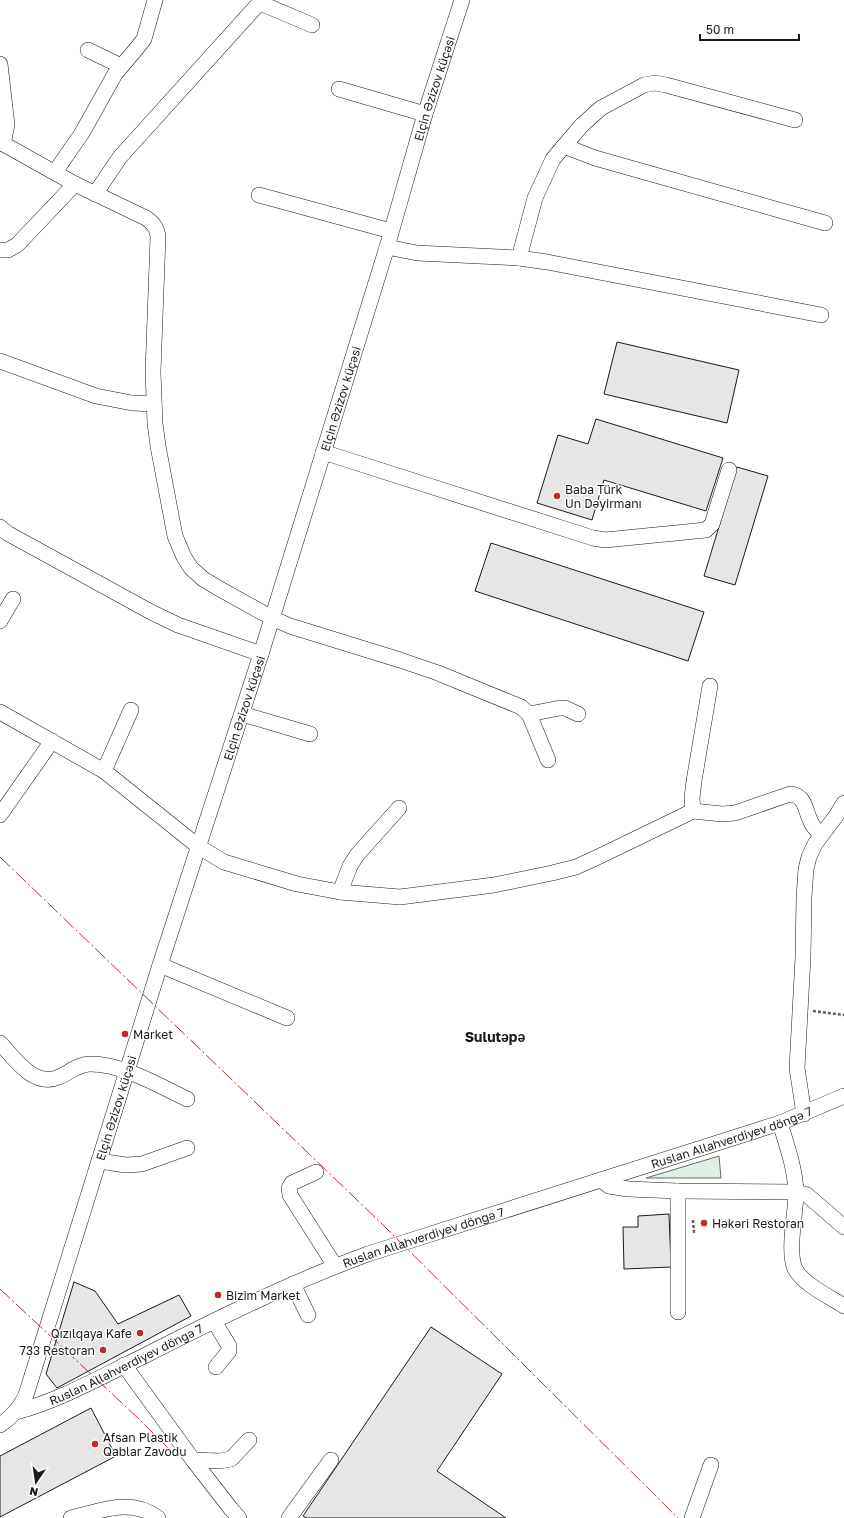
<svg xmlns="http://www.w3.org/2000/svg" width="844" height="1518" viewBox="0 0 844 1518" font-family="'Golos Text',sans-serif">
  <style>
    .green { fill: #e0efe3; stroke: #6a6a6a }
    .building { fill: #e6e6e6; stroke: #1a1a1a }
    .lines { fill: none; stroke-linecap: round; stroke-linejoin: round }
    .minor-casing { stroke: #1a1a1a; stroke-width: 16 }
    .path { stroke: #5f5f5f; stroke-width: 2.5; stroke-dasharray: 3 2; stroke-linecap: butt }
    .minor { stroke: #fff; stroke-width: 15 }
    .power { stroke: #c62828; stroke-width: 1; stroke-dasharray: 14 3 2 3; stroke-linecap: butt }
    .poi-dot { fill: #c62828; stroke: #fff; stroke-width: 1.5 }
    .labels { text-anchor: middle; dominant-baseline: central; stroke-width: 3; stroke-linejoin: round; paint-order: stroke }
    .street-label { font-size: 12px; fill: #1a1a1a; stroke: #fff }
    .poi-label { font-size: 12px; fill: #1a1a1a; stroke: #fff; text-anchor: start }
    .quarter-label { font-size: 14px; font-weight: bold; fill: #1a1a1a; stroke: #fff }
  </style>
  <rect width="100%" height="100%" fill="#fff"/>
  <path class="green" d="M 719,1156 L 721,1178 L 646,1178 Z"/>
  <path class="building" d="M 617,342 L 739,370 L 727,423 L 604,394 Z
    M 596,419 L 723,458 L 706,511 L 604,480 L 592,520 L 537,503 L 558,435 L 588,444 Z
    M 737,467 L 768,476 L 735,585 L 704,576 Z
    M 491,543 L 704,612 L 688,661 L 475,591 Z
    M 669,1214 L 671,1267 L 624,1269 L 623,1227 L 638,1227 L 638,1216 Z
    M 74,1282 L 95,1291 L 118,1324 L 179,1295 L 191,1316 L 57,1388 L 46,1374 Z
    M 431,1327 L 502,1374 L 437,1471 L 506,1518 L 307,1518 L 303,1516 Z
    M 91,1408 L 116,1456 L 0,1517 L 0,1456 Z"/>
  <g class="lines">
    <g class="minor-casing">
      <g id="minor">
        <path d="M 260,3 L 312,25"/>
        <path d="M 88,50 L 121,66"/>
        <path d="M 0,64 L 7,125 L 3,144"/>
        <path d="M 339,89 L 425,114"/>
        <path d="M 0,142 L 75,184 L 146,218 C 154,224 157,228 158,237 L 153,372 L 155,423 L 158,446 L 175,536 L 184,557 L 191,568 L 203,579 L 220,589 L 272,618 L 290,626 L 400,660 L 438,673 L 521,707 L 529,714 L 548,760"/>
        <path d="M 564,146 L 595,158 L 825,223"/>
        <path d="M 55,172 L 82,133 L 115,74 L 137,48 L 144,39 L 155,0"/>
        <path d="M 95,194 L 120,157 L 262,0"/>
        <path d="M 259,195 L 391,231"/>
        <path d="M 387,247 L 417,253 L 519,258 L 547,262 L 821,315"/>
        <path d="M 0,250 L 8,250 L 17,245 L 75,184"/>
        <path d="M 519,258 L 535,198 L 553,159 L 564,146 L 582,125 L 601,108 L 644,85 L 655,83 L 666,85 L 795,120"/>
        <path d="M 0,361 L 96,396 L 132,403 L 154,404"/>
        <path d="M 323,452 L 593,538 L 605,540 L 706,530 L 712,524 L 729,470"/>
        <path d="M 0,527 L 7,533 L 151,612 L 178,625 L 261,654"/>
        <path d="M 0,621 L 13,599"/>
        <path d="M 0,712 L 104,771 L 199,847 L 224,862 L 297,884 L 340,892 L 400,897 L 494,885 L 552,873 L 576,867 L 600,856 L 693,811 L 722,814 L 735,813 L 790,794 C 805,795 805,809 810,820 C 812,826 817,831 821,835"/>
        <path d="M 242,714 L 310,734"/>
        <path d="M 529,714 L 560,708 L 565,708 L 578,714"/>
        <path d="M 104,771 L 131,710"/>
        <path d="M 693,811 L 692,798 L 694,781 L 710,686"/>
        <path d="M 0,815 L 52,741"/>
        <path d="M 340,892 L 350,866 L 357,855 L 399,808"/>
        <path d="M 160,965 L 287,1018"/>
        <path d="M 0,1043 C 15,1059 34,1088 59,1077 C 69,1073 78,1064 90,1064 C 123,1064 158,1085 187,1099"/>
        <path d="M 804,1114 L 797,1068 L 803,957 L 804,897 L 806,869 L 809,857 L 815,844 L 836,816 L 844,803"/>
        <path d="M 780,1123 C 787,1146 795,1168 796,1192 C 796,1214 787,1250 795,1269 C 803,1284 830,1297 844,1306"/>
        <path d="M 99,1161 L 126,1165 L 142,1164 L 187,1148"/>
        <path d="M 316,1172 L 292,1183 L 289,1188 L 290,1195 L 335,1266"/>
        <path d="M 601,1180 L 609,1186 L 628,1189 L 678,1191 L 796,1192 L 807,1195 L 844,1227"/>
        <path d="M 678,1191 L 678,1312"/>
        <path d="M 293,1284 L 308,1315"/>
        <path d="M 214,1321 L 229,1346 L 229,1351 L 216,1367"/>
        <path d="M 124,1365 L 193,1460 L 220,1461 L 231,1459 L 249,1440"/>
        <path id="s1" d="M 16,1412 C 61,1400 102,1376 144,1356 C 217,1319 291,1282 368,1254 L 780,1123 L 844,1096"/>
        <path id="s2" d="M 0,1425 C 12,1417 20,1408 26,1395 L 160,965 L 261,654 L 387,247 L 425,114 L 462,0"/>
        <path d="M 193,1460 L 231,1509 L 239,1518"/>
        <path d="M 71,1518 C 101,1511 131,1497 158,1518"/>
        <path d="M 289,1518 L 331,1460"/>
        <path d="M 692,1518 L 711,1465"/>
      </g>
    </g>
    <path class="path" d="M 813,1011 L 844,1015
      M 693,1220 L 694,1233"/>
    <use href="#minor" class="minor"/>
    <path class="power" d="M 0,857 L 381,1223 L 678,1518
      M 0,1289 L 139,1419 L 177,1457"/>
  </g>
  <g class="poi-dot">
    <circle cx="557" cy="496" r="4"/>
    <circle cx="125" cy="1034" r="4"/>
    <circle cx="704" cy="1223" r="4"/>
    <circle cx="218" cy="1295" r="4"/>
    <circle cx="140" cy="1333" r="4"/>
    <circle cx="103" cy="1350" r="4"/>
    <circle cx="95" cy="1444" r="4"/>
  </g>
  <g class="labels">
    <g class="street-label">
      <text stroke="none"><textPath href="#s2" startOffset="1409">Elçin Əzizov küçəsi</textPath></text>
      <text stroke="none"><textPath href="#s2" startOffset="1085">Elçin Əzizov küçəsi</textPath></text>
      <text stroke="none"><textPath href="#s2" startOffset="761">Elçin Əzizov küçəsi</textPath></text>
      <text stroke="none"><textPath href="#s2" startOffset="341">Elçin Əzizov küçəsi</textPath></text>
      <text stroke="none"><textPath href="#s1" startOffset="768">Ruslan Allahverdiyev döngə 7</textPath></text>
      <text stroke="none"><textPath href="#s1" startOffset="444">Ruslan Allahverdiyev döngə 7</textPath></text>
      <text stroke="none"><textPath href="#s1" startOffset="120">Ruslan Allahverdiyev döngə 7</textPath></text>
    </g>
    <g class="poi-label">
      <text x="565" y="489">Baba Türk<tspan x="565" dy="14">Un Dəyirmanı</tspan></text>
      <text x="133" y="1034">Market</text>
      <text x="712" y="1223">Həkəri Restoran</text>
      <text x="226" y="1295">Bizim Market</text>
      <text x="132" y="1333" text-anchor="end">Qızılqaya Kafe</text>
      <text x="95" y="1350" text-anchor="end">733 Restoran</text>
      <text x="103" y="1437">Afsan Plastik<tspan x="103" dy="14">Qablar Zavodu</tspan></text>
    </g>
    <g class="quarter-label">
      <text x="495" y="1036">Sulutəpə</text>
    </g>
  </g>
  <g transform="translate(36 1482) rotate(193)" stroke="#ffffff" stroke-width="3" paint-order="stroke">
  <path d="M0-3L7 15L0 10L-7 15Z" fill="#1a1a1a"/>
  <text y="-6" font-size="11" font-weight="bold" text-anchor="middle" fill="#1a1a1a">N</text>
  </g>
  <path d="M700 34v6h99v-6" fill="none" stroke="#1a1a1a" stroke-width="2"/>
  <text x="706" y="34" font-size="12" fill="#1a1a1a" stroke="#ffffff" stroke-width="3" paint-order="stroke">50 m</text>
</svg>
